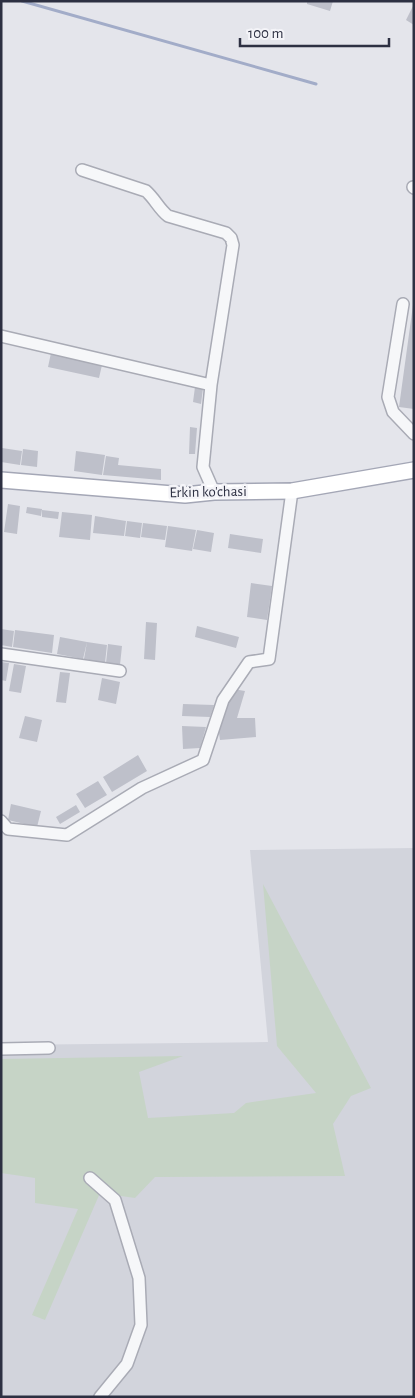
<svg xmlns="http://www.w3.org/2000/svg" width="415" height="1398" viewBox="0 0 415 1398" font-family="'Alegreya Sans',sans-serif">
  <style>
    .built { fill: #d2d4dc }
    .green { fill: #c6d4c6 }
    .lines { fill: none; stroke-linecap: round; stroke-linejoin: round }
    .stream { stroke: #a2acc8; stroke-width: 3 }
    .building { fill: #bec0ca }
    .minor-casing { stroke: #a9abb5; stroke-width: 14 }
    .major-casing { stroke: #a4a7b6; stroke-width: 18 }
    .minor { stroke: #f6f7f9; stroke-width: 11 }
    .major { stroke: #fff; stroke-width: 15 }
    .labels { text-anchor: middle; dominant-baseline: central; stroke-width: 5; stroke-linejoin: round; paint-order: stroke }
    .street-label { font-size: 15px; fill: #2d3042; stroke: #f4f4f8 }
  </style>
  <rect width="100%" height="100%" fill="#e4e5eb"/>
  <path class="built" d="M 414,848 L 414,1397 L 1,1397 L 1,1045 L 268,1042 L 250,850 Z"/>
  <path class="green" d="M 263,884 L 371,1088 L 351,1096 L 333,1124 L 345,1176 L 155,1177 L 135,1198 L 100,1193 L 45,1320 L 32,1315 L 78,1209 L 35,1203 L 35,1178 L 1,1173 L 1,1059 L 183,1056 L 139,1072 L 148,1118 L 234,1113 L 246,1103 L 316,1093 L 277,1046 Z"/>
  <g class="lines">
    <path class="stream" d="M 22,1 L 316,84"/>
  </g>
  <path class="building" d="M 307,1 L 333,1 L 330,11 L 307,4 Z
    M 414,4 L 414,25 L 406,20 Z
    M 413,305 L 414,305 L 414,409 L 399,407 Z
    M 51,353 L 102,365 L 99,378 L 48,367 Z
    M 195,387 L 203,388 L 201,404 L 193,402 Z
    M 190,427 L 197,428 L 195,454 L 189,454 Z
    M 2,448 L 22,451 L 20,465 L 1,462 Z
    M 23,449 L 38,451 L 37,467 L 21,465 Z
    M 76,451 L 105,455 L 102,475 L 74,471 Z
    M 106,456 L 119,458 L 118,465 L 161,469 L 161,480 L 103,475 Z
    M 8,504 L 20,506 L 17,534 L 4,532 Z
    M 27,507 L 42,509 L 41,516 L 26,513 Z
    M 42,510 L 59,512 L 58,519 L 42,517 Z
    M 62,512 L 92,515 L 90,540 L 59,537 Z
    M 95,516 L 126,521 L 124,536 L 93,533 Z
    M 127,521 L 142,523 L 140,538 L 125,536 Z
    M 143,523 L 167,526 L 165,540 L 141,537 Z
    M 168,526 L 196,530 L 192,551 L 165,547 Z
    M 197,530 L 214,533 L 211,552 L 193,549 Z
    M 230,534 L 263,539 L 261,553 L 228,548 Z
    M 251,583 L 272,586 L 267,620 L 247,617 Z
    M 146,622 L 157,623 L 155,660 L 144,659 Z
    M 197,626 L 239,637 L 236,648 L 195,637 Z
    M 1,629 L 14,631 L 12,647 L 1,645 Z
    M 15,630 L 54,635 L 52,653 L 13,647 Z
    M 60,637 L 87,642 L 83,659 L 57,654 Z
    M 87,642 L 107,645 L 105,663 L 84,659 Z
    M 108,644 L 122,646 L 120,665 L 106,663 Z
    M 1,662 L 9,663 L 6,681 L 1,680 Z
    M 14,664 L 26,666 L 21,693 L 9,691 Z
    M 60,672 L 70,673 L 66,703 L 56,702 Z
    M 102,678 L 120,682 L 116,704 L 98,700 Z
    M 233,689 L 245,691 L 237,718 L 255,718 L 256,737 L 220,740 L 218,726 Z
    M 183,704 L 214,705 L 210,717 L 182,716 Z
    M 25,716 L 42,720 L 37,742 L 19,738 Z
    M 182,726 L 206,727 L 200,748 L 183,749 Z
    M 138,755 L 147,771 L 112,792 L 103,777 Z
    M 98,781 L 107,795 L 85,808 L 76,794 Z
    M 11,804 L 41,811 L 37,827 L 8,820 Z
    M 76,805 L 80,812 L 60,824 L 56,817 Z"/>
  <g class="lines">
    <g class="minor-casing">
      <path id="minor" d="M 82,170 L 146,191 C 155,199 159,209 168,216 L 226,233 L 231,238 L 233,245 L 211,385 L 203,467 L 214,492
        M 413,187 L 414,188
        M 403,304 L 388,397 L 393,412 L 414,434
        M 1,336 L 211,385
        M 1,654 L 120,671
        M 1,821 L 8,829 L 67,835 L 142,788 L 203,760 L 223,700 L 249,662 L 269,659 L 292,491
        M 1,1049 L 49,1048
        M 90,1178 L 115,1200 L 139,1278 L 141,1325 L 127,1364 L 100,1397"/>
    </g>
    <g class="major-casing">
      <path id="major" d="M 1,480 L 185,495 L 214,492 L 292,491 L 414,470"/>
    </g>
    <use href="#minor" class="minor"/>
    <use href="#major" class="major"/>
  </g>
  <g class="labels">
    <g class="street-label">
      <text transform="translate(208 492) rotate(-1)">Erkin ko'chasi</text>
    </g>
  </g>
  <rect width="415" height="1398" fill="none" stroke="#2d3042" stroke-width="5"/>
  <path d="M240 38v8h149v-8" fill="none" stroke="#2d3042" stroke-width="2.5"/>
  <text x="248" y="38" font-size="15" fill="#2d3042" stroke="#f4f4f8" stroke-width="4" paint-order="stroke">100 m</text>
</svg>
